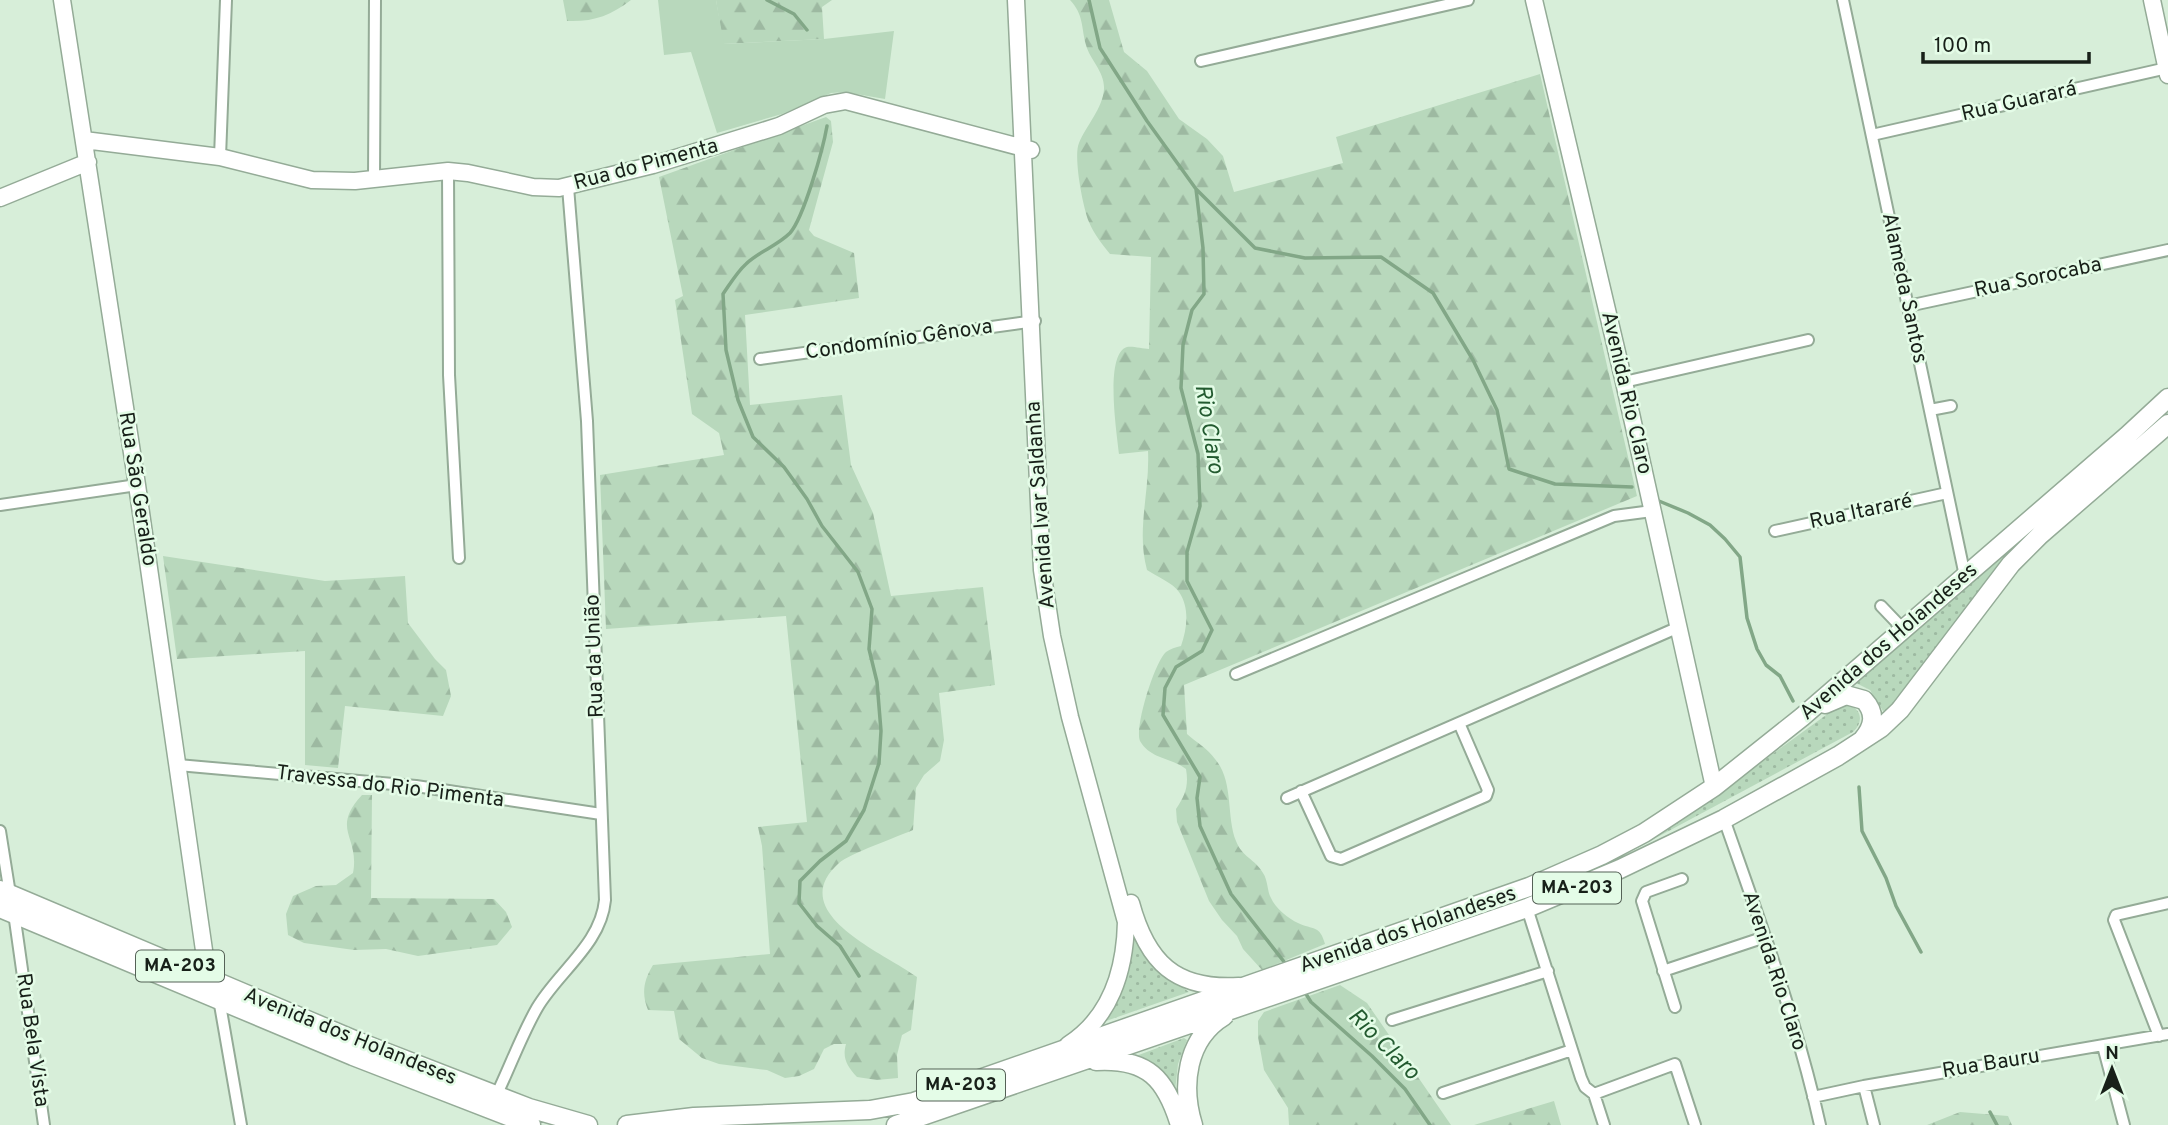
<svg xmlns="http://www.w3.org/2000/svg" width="2168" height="1125" viewBox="0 0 2168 1125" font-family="Overpass,sans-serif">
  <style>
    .grass { fill: url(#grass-dots) }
    .forest { fill: url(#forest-firs) }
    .garden { fill: #b8d8bc }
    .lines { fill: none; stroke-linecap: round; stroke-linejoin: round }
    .stream { stroke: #82a787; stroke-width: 3.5 }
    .street-casing { stroke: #94ab97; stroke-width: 14 }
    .secondary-casing { stroke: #94ab97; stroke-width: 19 }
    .primary-casing { stroke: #94ab97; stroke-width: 21 }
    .street { stroke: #fff; stroke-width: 10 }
    .secondary { stroke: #fff; stroke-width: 16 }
    .primary { stroke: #fff; stroke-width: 18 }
    .labels { text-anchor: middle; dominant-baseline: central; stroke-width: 5; stroke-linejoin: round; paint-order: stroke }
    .shield { fill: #e4fce7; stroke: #556257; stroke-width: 2 }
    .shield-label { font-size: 19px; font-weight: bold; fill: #182019 }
    .street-label { font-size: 21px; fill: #182019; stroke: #e4fce7 }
    .water-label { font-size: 23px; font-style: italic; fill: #225a2f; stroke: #e4fce7 }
  </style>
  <defs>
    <pattern id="grass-dots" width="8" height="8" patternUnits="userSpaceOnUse" patternTransform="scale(1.75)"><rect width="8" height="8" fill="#b8d8bc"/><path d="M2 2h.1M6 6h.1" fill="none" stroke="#9db9a1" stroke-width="1.8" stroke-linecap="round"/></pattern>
    <pattern id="forest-firs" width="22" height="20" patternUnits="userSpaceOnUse" patternTransform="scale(1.75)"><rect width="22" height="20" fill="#b8d8bc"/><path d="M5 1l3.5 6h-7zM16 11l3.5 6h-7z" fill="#9db9a1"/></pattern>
  </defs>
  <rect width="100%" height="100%" fill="#d7eed9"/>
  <path class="grass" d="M 2010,547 L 2012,552 L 1890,709 L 1883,711 L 1870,690 L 1854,682 Z
    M 1847,705 C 1862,708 1864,722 1853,732 L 1637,848 L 1645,841 L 1693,812 L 1837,707 Z
    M 1131,929 L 1178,984 L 1189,992 L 1106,1021 L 1117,999 Z
    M 1184,1038 L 1187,1040 L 1178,1064 L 1175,1091 L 1161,1070 L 1136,1056 Z"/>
  <path class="forest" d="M 563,0 L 631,0 C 610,16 593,22 567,21 Z
    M 716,0 L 832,0 L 822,7 L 824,39 L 723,44 Z
    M 1070,0 L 1109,0 L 1124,52 L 1147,71 L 1179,119 L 1207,139 L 1223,156 L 1234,192 L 1343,163 L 1336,137 L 1540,74 L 1637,496 L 1184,685 L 1187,734 C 1196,742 1208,749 1215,759 C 1234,781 1226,816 1236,841 C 1242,857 1255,859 1263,873 C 1268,880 1267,891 1271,898 C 1275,908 1289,919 1298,923 C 1313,930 1320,925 1325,944 L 1262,970 L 1243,949 L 1237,936 L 1222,920 L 1209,901 L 1177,822 L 1176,809 C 1185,796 1189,786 1186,769 C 1172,758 1150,759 1140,741 C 1134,728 1155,661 1166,652 C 1170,649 1176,647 1181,646 C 1187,629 1190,608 1179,592 C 1173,583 1156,576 1147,570 C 1136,530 1150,492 1148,451 L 1119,454 C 1117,434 1104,354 1127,347 C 1133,346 1143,349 1149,349 L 1151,257 L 1110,254 C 1102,244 1094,234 1089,222 C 1083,208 1073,156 1079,143 C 1086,126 1103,108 1104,89 C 1105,72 1090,60 1086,45 C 1081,27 1084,15 1070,0 Z
    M 826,117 L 831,121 L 833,142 L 809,230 L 814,236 L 854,253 L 859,298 L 745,315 L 750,405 L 842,395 L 851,465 L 873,513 L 891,596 L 983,587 L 995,685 L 939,693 L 944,740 L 940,761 L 924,775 L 916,788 L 913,830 C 897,837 849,854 839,863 C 783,913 885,953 917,977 L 911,1030 L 902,1035 L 897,1055 L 898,1078 L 877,1080 L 857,1077 C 847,1066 842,1058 846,1044 L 834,1044 L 824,1049 L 814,1069 L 799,1076 L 785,1078 L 767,1070 L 719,1064 L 702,1058 L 679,1039 L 674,1011 L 648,1010 C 641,993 644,980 653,965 L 770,954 L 762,846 L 758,827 L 807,822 L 786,616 L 606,629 L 600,475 L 724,455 L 719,433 L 692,414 L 675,300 L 683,296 L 659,177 Z
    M 163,556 L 325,581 L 405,576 L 408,623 L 435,659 L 446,670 L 451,696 L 443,716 L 345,706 L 338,768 L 305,765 L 305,651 L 177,659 Z
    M 362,795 L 372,795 L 371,898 L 494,899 L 506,912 L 512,927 L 497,945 L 418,956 L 386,949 L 354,950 L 304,943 L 288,935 L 286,914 L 293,896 L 316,886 L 336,885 L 353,873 C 360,836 330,830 362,795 Z
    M 1340,985 L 1367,1003 L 1451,1125 L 1289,1125 L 1288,1108 L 1264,1070 L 1258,1037 L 1258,1021 L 1264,1012 Z
    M 1554,1101 L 1561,1125 L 1474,1125 Z
    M 1960,1112 L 2008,1116 L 2012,1125 L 1927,1125 Z"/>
  <path class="garden" d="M 658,0 L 716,0 L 724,44 L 824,39 L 894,31 L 885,99 L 845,92 L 831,93 L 782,114 L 717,133 L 691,52 L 664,55 Z"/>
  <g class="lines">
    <path class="stream" d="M 767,0 L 794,14 L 807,30
      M 1089,0 L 1100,48 L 1147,121 L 1196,189 L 1203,248 L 1204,294 L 1192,310 L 1183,345 L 1181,388 L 1198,454 L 1200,506 L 1187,552 L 1187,581 L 1212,630 L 1202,651 L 1176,667 L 1165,688 L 1163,715 L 1200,777 L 1197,798 L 1200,826 L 1231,894 L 1285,963
      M 827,126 C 823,149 804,217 790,233 C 777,246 758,252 746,264 C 737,272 730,284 723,294 L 726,350 L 738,400 L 753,437 L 784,467 L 807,499 L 822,526 L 858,572 L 872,609 L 869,649 L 877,682 L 881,731 L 879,763 L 864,810 L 846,841 L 820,861 L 800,881 L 799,903 L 817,926 L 840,946 L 859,976
      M 1196,189 L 1255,248 L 1305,258 L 1381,257 L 1433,293 L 1473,360 L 1497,410 L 1509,469 L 1555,484 L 1632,487
      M 1659,501 L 1688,513 L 1710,525 L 1725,539 L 1740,557 L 1747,618 L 1757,649 L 1766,665 L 1780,676 L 1793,701
      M 1859,787 L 1862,831 L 1886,878 L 1896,906 L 1921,952
      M 1306,994 L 1311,1002 L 1372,1056 L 1405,1089 L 1430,1125
      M 1990,1112 L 1997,1125"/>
    <g class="street-casing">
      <path id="street" d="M 1843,0 L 1965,576
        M 1201,61 L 1468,0
        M 1872,135 L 2167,68
        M 220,157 L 226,0
        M 448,171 L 449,375 L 459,558
        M 374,179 L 375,0
        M 1908,306 L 2168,250
        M 760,359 L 1035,321
        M 1624,382 L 1808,340
        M 1930,410 L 1951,406
        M 0,505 L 137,485
        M 1775,531 L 1947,493
        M 1881,606 L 1903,629
        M 1236,674 L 1614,516 L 1652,511
        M 178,765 L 416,786 L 601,814
        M 1301,791 L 1331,856 L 1341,859 L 1486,796 L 1488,790 L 1459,723
        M 1287,798 L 1679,627
        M 1724,819 C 1759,919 1797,1021 1820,1125
        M 0,831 L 10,894
        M 1527,908 L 1581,1078 L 1585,1087 L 1594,1094 L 1604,1125
        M 14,913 L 44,1125
        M 1663,971 L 1765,937
        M 219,999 L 241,1125
        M 1675,1007 L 1642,901 L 1646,892 L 1682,879
        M 1392,1020 L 1548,971
        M 2159,1036 L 2114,920 L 2116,915 L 2168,903
        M 2103,1046 L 2124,1125
        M 1864,1086 L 1874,1125
        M 1443,1093 L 1572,1050
        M 1594,1094 L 1675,1064 L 1695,1125
        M 496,1096 C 510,1067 521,1036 537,1008 C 558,972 601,944 605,900 L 587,421 L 568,187
        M 1813,1097 L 1864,1086 L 2168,1034"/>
    </g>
    <g class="secondary-casing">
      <path id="secondary" d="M 62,0 L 137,485 L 208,978
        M 1016,0 L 1042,570 L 1052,636 L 1070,717 L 1126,922 C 1125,971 1110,1018 1068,1045
        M 1534,0 L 1624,382 L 1714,787
        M 2152,0 L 2168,75
        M 84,140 L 220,157 L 312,180 L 355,181 L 448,171 L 468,173 L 533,187 L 559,188 L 653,165 L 779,126 L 824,105 L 846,101 L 1031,150
        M 0,198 L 88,162
        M 1131,903 C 1147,962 1175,990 1239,986"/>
    </g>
    <g class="primary-casing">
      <path id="primary" d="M 1825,704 L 1846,695 L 1864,700 C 1876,713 1874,726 1863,739
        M 0,890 L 359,1042 L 529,1108 L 588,1125
        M 0,908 L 353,1056 L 531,1125
        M 1096,1061 C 1148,1058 1166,1079 1180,1125
        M 627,1125 L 694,1117 L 870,1110 L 914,1102 L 1529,887 L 1602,855 L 1644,833 L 1714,787 L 1802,717 L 2127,436 L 2168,398
        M 896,1125 L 1527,908 L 1620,869 L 1724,819 L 1838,756 L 1881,728 L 1900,710 L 2011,564 L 2040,535 L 2168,424
        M 1193,1125 C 1181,1086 1186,1039 1224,1016"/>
    </g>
    <use href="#street" class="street"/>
    <use href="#secondary" class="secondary"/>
    <use href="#primary" class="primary"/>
  </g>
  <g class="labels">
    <g class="shield">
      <rect x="1533" y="872.5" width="88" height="31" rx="5"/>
      <rect x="136" y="950.5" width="88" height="31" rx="5"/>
      <rect x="917" y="1069.5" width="88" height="31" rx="5"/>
    </g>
    <g class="shield-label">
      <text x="1577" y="888">MA-203</text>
      <text x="180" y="966">MA-203</text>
      <text x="961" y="1085">MA-203</text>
    </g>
    <g class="street-label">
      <text transform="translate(2019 102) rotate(-13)">Rua Guarará</text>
      <text transform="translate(646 165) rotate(-15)">Rua do Pimenta</text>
      <text transform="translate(2038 278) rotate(-12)">Rua Sorocaba</text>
      <text transform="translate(1904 288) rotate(78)">Alameda Santos</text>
      <text transform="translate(899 340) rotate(-8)">Condomínio Gênova</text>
      <text transform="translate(1626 393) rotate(77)">Avenida Rio Claro</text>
      <text transform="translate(137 489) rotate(81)">Rua São Geraldo</text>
      <text transform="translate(1041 505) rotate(-94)">Avenida Ivar Saldanha</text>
      <text transform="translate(1861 512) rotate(-12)">Rua Itararé</text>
      <text transform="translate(1889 642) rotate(-41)">Avenida dos Holandeses</text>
      <text transform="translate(595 656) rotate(-92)">Rua da União</text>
      <text transform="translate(390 787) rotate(7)">Travessa do Rio Pimenta</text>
      <text transform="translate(1408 930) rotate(-19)">Avenida dos Holandeses</text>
      <text transform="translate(1774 971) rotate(72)">Avenida Rio Claro</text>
      <text transform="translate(350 1037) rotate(22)">Avenida dos Holandeses</text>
      <text transform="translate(32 1040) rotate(82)">Rua Bela Vista</text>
      <text transform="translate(1991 1064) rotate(-9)">Rua Bauru</text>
    </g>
    <g class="water-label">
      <text transform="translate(1208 429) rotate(81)">Rio Claro</text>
      <text transform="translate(1383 1045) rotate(45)">Rio Claro</text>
    </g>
  </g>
  <g transform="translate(2112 1069)" stroke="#e4fce7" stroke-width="5" paint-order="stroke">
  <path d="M0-5L12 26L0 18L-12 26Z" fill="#182019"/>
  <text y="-10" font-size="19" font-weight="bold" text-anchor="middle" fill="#182019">N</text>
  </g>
  <path d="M1923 52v10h166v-10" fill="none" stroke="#182019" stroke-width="3.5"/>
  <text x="1934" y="52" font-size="21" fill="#182019" stroke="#e4fce7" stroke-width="5" paint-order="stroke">100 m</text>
</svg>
